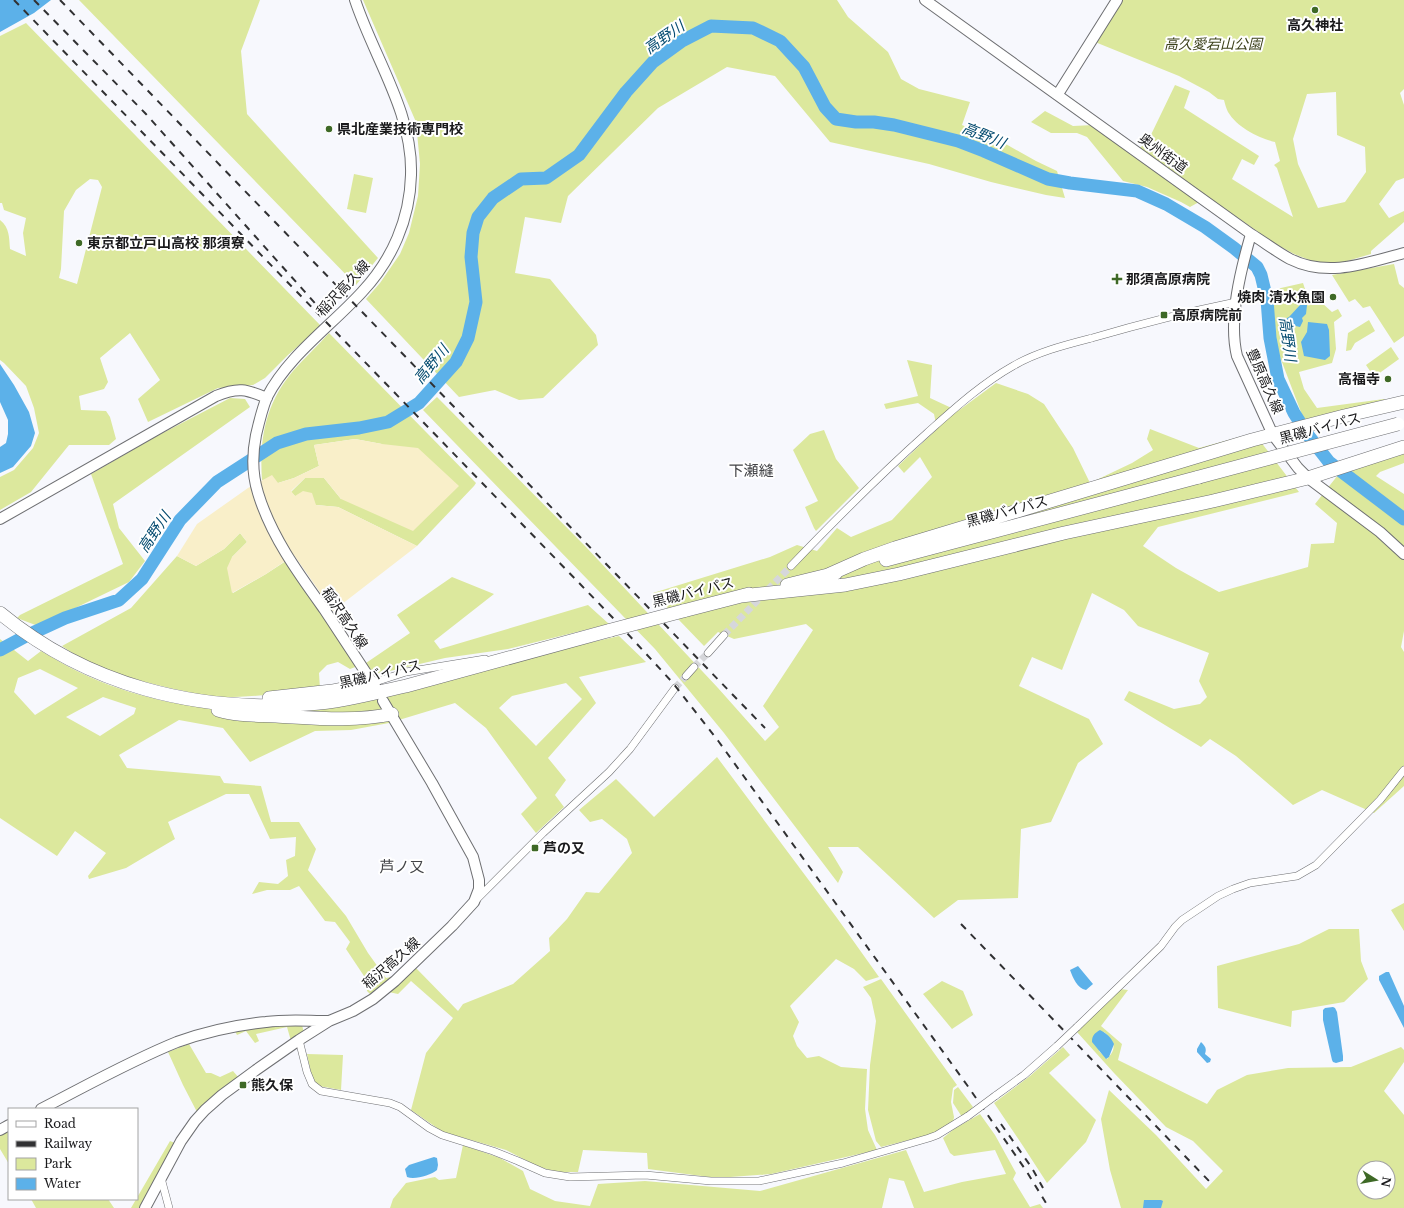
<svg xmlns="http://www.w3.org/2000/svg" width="1404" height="1208" viewBox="0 0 1404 1208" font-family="'Libre Baskerville','Noto Sans JP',serif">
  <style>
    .green { fill: #dce89d; fill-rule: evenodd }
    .sand { fill: #f9efc9 }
    .water { fill: #5cb1e9 }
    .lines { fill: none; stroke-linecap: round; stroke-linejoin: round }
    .river { stroke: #5cb1e9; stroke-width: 13 }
    .street-tunnel { stroke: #d6d7db; stroke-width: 7; stroke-dasharray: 7 3.5; stroke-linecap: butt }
    .street-casing { stroke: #6e6f72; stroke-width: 8 }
    .secondary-casing { stroke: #6e6f72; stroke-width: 12 }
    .highway-casing { stroke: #6e6f72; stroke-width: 14 }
    .street { stroke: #fff; stroke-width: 7 }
    .secondary { stroke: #fff; stroke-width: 10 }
    .highway { stroke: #fff; stroke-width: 13 }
    .rail { stroke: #313133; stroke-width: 2; stroke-dasharray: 7 7; stroke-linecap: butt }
    .street-bridge-casing { stroke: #6e6f72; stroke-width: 8; stroke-linecap: butt }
    .highway-bridge-casing { stroke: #6e6f72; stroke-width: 14; stroke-linecap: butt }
    .street-bridge { stroke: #fff; stroke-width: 7 }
    .highway-bridge { stroke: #fff; stroke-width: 13 }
    .poi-dot { fill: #3e6926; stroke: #fff; stroke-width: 1.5 }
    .labels { text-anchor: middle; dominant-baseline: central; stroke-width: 4; stroke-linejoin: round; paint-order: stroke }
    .poi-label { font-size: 14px; font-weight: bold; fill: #1a1a1c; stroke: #fff; text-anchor: start }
    .park-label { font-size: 14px; font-style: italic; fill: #3c411b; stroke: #fff }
    .street-label { font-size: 14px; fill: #1a1a1c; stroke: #fff }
    .water-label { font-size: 15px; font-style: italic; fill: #054b70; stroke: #fff }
    .neighbourhood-label { font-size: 15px; fill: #434447; stroke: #fff }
  </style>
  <rect width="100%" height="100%" fill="#f7f8fd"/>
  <path class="green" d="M 79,0 L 260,0 L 241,51 L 247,114 L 378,258 L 356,285 Z
    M 363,0 L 837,0 L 848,17 L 888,52 L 901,79 L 919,89 L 970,102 L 962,125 L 1004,143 L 1036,161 L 1057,171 L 1065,198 L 1046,195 L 991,182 L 929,164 L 830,142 L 775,76 L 727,67 L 658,108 L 568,196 L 561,223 L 525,217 L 515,273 L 550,279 L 596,335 L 598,345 L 543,398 L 519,400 L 495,390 L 459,397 L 366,299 L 380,283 L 400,254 L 409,233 L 418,196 L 420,164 L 416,122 Z
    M 1120,0 L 1404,0 L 1404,89 L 1400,93 L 1404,105 L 1404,178 L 1396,181 L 1379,204 L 1389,218 L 1404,211 L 1404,222 L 1371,251 L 1371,254 L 1337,264 L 1312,261 L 1294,254 L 1274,243 L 1208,197 L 1190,207 L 1181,202 L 1147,187 L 1123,181 L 1087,137 L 1077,133 L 1051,133 L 1031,122 L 1045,111 L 1073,126 L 1094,125 L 1133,152 L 1147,143 L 1175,85 L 1190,91 L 1184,108 L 1259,156 L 1254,165 L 1242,159 L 1232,179 L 1293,217 L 1277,168 L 1274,165 L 1280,161 L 1275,142 C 1258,138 1237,127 1228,112 C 1226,108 1225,104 1224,100 L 1218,99 L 1209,92 L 1179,76 L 1095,42 ZM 1336,92 L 1337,135 L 1365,147 L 1366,172 L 1345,202 L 1318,208 L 1298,164 L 1293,139 L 1307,94 Z
    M 26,23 L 321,326 L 288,355 L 265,378 L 253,385 L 218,388 L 148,422 L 138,399 L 160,380 L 130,333 L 100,358 L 108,382 L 104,389 L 79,396 L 81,410 L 106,411 L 110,417 L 116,439 L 109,445 L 69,445 L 31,492 L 0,510 L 0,477 L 14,470 L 33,448 L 39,433 L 34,408 L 26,386 L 4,363 L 0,360 L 0,220 C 10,228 9,238 10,249 L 26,256 L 23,233 L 26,218 L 4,210 L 2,203 L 0,203 L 0,36 ZM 90,179 L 98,180 L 102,187 L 77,284 L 59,278 L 61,269 L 64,211 L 76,190 Z
    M 354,174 L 373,178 L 366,213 L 347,209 Z
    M 1394,264 L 1399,284 L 1404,288 L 1404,336 L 1394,343 L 1370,306 L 1363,308 L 1355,299 L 1349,302 L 1332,275 Z
    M 1303,283 L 1309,301 L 1322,303 L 1332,312 L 1338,309 L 1342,316 L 1334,322 L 1336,349 L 1332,363 L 1299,372 L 1304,389 L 1317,408 L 1384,399 L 1386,402 L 1304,420 L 1277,349 L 1272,290 Z
    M 1369,320 L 1375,331 L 1355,343 L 1351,350 L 1346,351 L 1348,333 Z
    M 329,333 L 476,483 L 474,486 L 417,546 L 338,507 L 316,505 L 295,496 L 291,492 L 305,478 L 324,478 L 341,499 L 382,444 L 355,439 L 314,445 L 319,466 L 294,478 L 278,483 L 262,480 C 259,438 266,403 293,371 C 304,358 318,346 329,333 Z
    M 1391,347 L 1399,359 L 1374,377 L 1366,365 Z
    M 907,360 L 932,365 L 930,398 L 958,411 L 996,383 L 1028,394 L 1044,404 L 1073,448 L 1090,483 L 1132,463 L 1153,450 L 1147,439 L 1150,429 L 1199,448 L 1254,433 L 1299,492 L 1158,527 L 1143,546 L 1176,568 L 1219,592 L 1308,567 L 1311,544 L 1334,543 L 1337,523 L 1315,504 L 1338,475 L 1404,450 L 1404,463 L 1380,472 L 1376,476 L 1404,494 L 1404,631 L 1401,647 L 1404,652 L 1404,786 L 1374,813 L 1322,790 L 1293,805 L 1236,756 L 1210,739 L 1201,747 L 1124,700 L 1129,691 L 1174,709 L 1200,704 L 1207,697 L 1199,681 L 1209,653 L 1138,626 L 1124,610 L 1092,593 L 1062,670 L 1032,657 L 1019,686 L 1089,719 L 1103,744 L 1078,763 L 1051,822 L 1021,829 L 1018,898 L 958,900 L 934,918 L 858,847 L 828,847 L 843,872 L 838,883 L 724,733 L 655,649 L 423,410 L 437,397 L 586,547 L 718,688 L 765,741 L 779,727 L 763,706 L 813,630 L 806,624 L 734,639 L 718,632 L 704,646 L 653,593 L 770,557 L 797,545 L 817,551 L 837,528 L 851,537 L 892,520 L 932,477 L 920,457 L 904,473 L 898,466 L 937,429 L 934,414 L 918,403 L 886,409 L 884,404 L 918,396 Z
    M 230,398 L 245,399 L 250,407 L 113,504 L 119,528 L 145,561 L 129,582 L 38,626 L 17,618 L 20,615 L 123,564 L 91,474 L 155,437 Z
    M 824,430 L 836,459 L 859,488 L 816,531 L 814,528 L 805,507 L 818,501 L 793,450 L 810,434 Z
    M 240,533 L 247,542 L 232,557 L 233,593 L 266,574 L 286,561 L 358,666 L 350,669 L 338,662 L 327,665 L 319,673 L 320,689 C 285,693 249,698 214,697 C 204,696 193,693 184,691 C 144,683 94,669 62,646 L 131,608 L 177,556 L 196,566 L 224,549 Z
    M 452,577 L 494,594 L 434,641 L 440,649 L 588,605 L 609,624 L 508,649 L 445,658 L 373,675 L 366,663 L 410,633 L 397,615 Z
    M 619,636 L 646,662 L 579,677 L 596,703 L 548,758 L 566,780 L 555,795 L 564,807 L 536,833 L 521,814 L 537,798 L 486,728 L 455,703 L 389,723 L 351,730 L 315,731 L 250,762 L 223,728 L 179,720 L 119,755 L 127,768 L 220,776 L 224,783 L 261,786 L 271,822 L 299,822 L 316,849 L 308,870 L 346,916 L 368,953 L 386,978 L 412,972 L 416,968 L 458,1011 L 463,1004 L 513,984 L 550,951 L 549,938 L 567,919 L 586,892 L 599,893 L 632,853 L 627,839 L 602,819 L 590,822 L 579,810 L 616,779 L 654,817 L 717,757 L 837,918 L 879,977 L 866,981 L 854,969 L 836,959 L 790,1006 L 799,1022 L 793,1036 L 797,1046 L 807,1058 L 819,1056 L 841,1067 L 867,1069 L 865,1109 L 868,1130 L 877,1150 L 771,1174 L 717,1178 L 648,1169 L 647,1153 L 583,1150 L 578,1172 L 556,1172 L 537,1166 L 506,1150 L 443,1132 L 411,1110 L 426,1053 L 453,1018 L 411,981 L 398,994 L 379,990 L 370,994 L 367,991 L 366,979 L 346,949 L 350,942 L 335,922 L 325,921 L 299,886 L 290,890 L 267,890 L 252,894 L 259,882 L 278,884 L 288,876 L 286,860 L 295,856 L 296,837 L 270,839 L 249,794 L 226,794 L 168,822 L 175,839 L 126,868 L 89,879 L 88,876 L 106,853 L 75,831 L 57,856 L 0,818 L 0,639 L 28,661 L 41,651 C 54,658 66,666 79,672 C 130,697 190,709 247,711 C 263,712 279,710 295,710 ZM 40,669 L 78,688 L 35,715 L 14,692 L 18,678 ZM 566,683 L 582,699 L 536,746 L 499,708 L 512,696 ZM 103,697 L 136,708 L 134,714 L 100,736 L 66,717 Z
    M 1404,903 L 1404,931 L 1391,910 Z
    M 1329,929 L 1359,929 L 1361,961 L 1368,979 L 1344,1002 L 1292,1011 L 1291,1027 L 1218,1008 L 1217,966 L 1299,944 Z
    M 881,979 L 957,1085 L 953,1088 L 951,1102 L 954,1117 L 953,1123 L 937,1133 L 881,1147 L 876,1141 L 868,1110 L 870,1065 L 876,1021 L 871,998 L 863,987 Z
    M 942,981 L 963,991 L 973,1015 L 952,1029 L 923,994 Z
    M 1120,989 L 1128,990 L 1101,1026 L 1122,1044 L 1118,1060 L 1207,1104 L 1217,1090 L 1247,1075 L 1288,1068 L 1351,1067 L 1401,1047 L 1404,1050 L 1404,1062 L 1384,1091 L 1404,1115 L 1404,1208 L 1121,1208 L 1110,1170 L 1101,1119 L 1109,1090 L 1156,1135 L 1206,1189 L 1223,1171 L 1193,1141 L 1166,1127 L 1114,1073 L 1077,1032 ZM 1104,1032 C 1114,1041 1118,1048 1107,1059 L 1099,1051 ZM 1364,1168 L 1388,1168 L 1388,1192 L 1364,1192 Z
    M 284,1025 L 302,1025 L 304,1033 L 291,1041 L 287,1027 L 256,1034 L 259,1041 L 255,1043 L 246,1031 L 237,1035 L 235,1031 Z
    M 189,1044 L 206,1073 L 211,1073 L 220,1077 L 233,1071 L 239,1078 L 197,1112 L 183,1085 L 168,1052 Z
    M 1063,1047 L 1070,1055 L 1049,1073 L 1096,1120 L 1086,1142 L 1047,1183 L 1023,1146 L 994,1103 L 1030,1076 Z
    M 307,1054 L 343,1055 L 341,1090 L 319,1086 L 312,1078 Z
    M 958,1087 L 973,1107 L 962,1117 L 953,1103 L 954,1090 Z
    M 980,1114 L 995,1135 L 1016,1173 L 1013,1179 L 1030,1207 L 1040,1204 L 1043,1208 L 914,1208 L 904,1181 L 889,1178 L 882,1208 L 390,1208 L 393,1199 L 406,1183 L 435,1177 L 439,1180 L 456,1178 L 463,1145 L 500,1158 L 523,1171 L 530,1189 L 555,1201 L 590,1206 L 598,1184 L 645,1181 L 760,1191 L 906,1150 L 924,1192 L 962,1182 L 1006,1174 L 995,1150 L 954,1156 L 950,1153 L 943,1138 L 954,1129 Z
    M 9,1129 L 9,1164 L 0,1149 L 0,1134 Z
    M 170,1141 L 175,1143 L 139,1208 L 131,1208 Z
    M 31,1199 L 108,1199 L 114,1208 L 36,1208 Z"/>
  <path class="sand" d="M 355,439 L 382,444 L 418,448 L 459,486 L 413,531 L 341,499 L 324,478 L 305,478 L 291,491 L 295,496 L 303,491 L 312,493 L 316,505 L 338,507 L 417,546 L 333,611 L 294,555 L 266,574 L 232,593 L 227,568 L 232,557 L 247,542 L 240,533 L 224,549 L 196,566 L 177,556 L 197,524 L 248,488 L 272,475 L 278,483 L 294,478 L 319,466 L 314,445 Z"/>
  <path class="water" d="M 0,0 L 51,0 L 34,13 L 0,32 Z
    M 1300,305 L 1307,305 L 1306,314 L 1302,318 L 1303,321 L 1300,327 L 1287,324 L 1285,319 L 1289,317 Z
    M 1308,322 L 1327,324 L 1329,330 L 1330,356 L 1325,360 L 1304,356 L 1301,342 L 1307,332 Z
    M 0,364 L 14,385 L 29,412 L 35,433 L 31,446 L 13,467 L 0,473 L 0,447 L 6,443 L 8,434 L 8,420 L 0,402 Z
    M 1078,966 L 1093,984 L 1086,990 C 1077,988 1073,978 1070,970 Z
    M 1386,972 L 1389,972 L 1404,1006 L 1404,1028 L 1379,980 L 1379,976 Z
    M 1333,1007 L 1335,1008 L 1337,1012 L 1343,1056 L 1343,1061 L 1336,1063 L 1333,1062 L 1332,1060 L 1323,1020 L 1323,1010 L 1325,1008 Z
    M 1100,1030 C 1106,1033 1111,1037 1114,1044 L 1109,1057 L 1106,1059 L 1092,1042 C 1092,1035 1095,1033 1100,1030 Z
    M 1201,1042 C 1205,1046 1207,1048 1205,1054 L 1211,1059 L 1210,1062 L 1207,1063 L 1197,1052 L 1197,1049 Z
    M 434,1157 L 437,1158 L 438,1165 L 437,1170 C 431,1175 415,1180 407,1177 L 405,1169 L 409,1165 Z
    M 1144,1200 L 1161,1200 L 1163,1201 L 1161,1208 L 1143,1208 Z"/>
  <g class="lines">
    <path class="river" d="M 0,650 L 26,636 L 65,618 L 119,600 L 142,579 L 180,520 L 217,482 L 277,443 L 306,434 L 359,428 L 388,422 L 419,403 L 456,362 L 468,338 L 476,302 L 471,257 L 473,233 L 478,217 L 493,198 L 521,179 L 546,178 L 579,155 L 626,92 L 653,62 L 682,41 L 711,26 L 753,28 L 780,41 L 804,67 L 825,107 L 836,119 L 856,122 L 874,122 L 894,125 L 958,141 L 984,151 L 1048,179 L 1070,183 L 1137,191 L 1166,204 L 1205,227 L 1234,248 L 1257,267 L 1261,275 L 1267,300 L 1270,338 L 1278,379 L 1294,413 L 1308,435 L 1329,462 L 1404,519"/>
    <path class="street-tunnel" d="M 724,635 L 791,566
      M 694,667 L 708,653
      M 675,688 L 686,676"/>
    <g class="street-casing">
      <path id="street" d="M 791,566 C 835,520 880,475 927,433 C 954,409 981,384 1013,366 C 1037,352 1065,345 1092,338 C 1140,324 1187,312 1236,302
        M 708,653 L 724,635
        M 686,676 L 694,667
        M 372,683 L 406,672 L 485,659
        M 477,899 L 543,833 L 609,772 L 630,749 L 675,688
        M 1077,1027 L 1161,946 L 1175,927 L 1182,920 L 1218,896 L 1233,889 L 1250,883 L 1297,876 L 1316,865 L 1380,800 L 1404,770
        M 299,1040 L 307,1072 L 312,1084 L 321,1091 L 390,1103 L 400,1107 L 429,1128 L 442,1135 L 493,1151 L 518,1161 L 545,1173 L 570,1177 L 645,1175 L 711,1181 L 759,1181 L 843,1163 L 929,1138 L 937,1135 L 968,1116
        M 995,1096 L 1024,1075 L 1057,1046
        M 161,1178 L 169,1208"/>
    </g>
    <g class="secondary-casing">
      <path id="secondary" d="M 355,0 C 374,58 413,112 411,175 C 410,219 392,260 362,292 C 331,326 288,356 267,397 C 262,409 259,422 256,435 C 252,455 252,474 258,493 C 271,536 298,573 324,609 C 341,635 359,662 376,688
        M 925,0 L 1251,234 C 1264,242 1277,252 1290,259 C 1328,278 1366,263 1404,253
        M 1058,94 L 1117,0
        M 1251,234 C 1241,269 1228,319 1237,356 L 1273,435 L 1298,468 L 1308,478 L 1380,532 L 1404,554
        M 0,519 L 216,396 C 238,387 246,389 267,398
        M 41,1109 C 86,1086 130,1061 177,1042 C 205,1032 236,1025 266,1022 C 287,1019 308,1021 329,1021
        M 0,1130 L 9,1125
        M 145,1208 L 181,1141 L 195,1121 L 205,1110 L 222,1095 L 256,1070 L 299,1040 L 329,1021 L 353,1011 L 373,999 L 395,981 L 452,926 L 474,902 L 479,889 L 479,880 L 473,857 L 432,783 L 383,701"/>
    </g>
    <g class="highway-casing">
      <path id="highway" d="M 886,560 L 1199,477
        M 828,575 L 864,559 L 895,548 L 1252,440 L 1344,416 L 1404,402
        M 787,585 L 836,573
        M 741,596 L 845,585 L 899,574 L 1064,533 L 1213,501 L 1308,478 L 1404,447
        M 683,611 L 749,594
        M 0,613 C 87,685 196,713 308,704 C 341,702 374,693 406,686 L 611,630
        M 269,698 L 332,691 L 372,683
        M 218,710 C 237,716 257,715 276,716 C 315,718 353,722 392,714"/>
    </g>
    <use href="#street" class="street"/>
    <use href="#secondary" class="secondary"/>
    <use href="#highway" class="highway"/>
    <path class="rail" d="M 14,0 L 614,619 L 673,683 L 719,742 L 967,1085 L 1027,1172 L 1049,1208
      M 34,0 L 145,113 L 322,311
      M 60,0 L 765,728
      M 961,924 L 1209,1181
      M 1001,1124 L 1032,1168 L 1043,1188"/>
    <g class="street-bridge-casing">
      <path id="street-bridge" d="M 1057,1046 L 1077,1027
        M 968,1116 L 995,1096"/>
    </g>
    <g class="highway-bridge-casing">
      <path id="highway-bridge" d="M 1199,477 L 1398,424
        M 611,630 L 683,611"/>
    </g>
    <use href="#street-bridge" class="street-bridge"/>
    <use href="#highway-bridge" class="highway-bridge"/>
  </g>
  <g class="poi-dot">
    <circle cx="1315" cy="10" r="4"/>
    <circle cx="329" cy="129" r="4"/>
    <circle cx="79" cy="243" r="4"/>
    <path d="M1115 273h4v4h4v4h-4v4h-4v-4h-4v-4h4z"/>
    <circle cx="1333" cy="297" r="4"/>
    <rect x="1160" y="311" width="8" height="8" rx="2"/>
    <circle cx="1388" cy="379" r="4"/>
    <rect x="531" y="844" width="8" height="8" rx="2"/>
    <rect x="239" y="1081" width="8" height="8" rx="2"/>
  </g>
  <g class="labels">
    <g class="poi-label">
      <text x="1315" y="25" text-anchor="middle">高久神社</text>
      <text x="337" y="129">県北産業技術専門校</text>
      <text x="87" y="243">東京都立戸山高校 那須寮</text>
      <text x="1126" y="279">那須高原病院</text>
      <text x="1325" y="297" text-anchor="end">焼肉 清水魚園</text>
      <text x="1172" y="315">高原病院前</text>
      <text x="1380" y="379" text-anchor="end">高福寺</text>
      <text x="543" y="848">芦の又</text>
      <text x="251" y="1085">熊久保</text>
    </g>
    <g class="park-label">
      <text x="1213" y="44">高久愛宕山公園</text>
    </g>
    <g class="street-label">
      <text transform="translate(1163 153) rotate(36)">奥州街道</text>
      <text transform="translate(343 288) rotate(-47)">稲沢高久線</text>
      <text transform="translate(1265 381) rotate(66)">豊原高久線</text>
      <text transform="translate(1320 428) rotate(-15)">黒磯バイパス</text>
      <text transform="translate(1007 511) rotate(-15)">黒磯バイパス</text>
      <text transform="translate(693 592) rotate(-14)">黒磯バイパス</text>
      <text transform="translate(345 618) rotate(56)">稲沢高久線</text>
      <text transform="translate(380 674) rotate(-13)">黒磯バイパス</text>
      <text transform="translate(391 963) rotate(-41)">稲沢高久線</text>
    </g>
    <g class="water-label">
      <text transform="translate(664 37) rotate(-35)">高野川</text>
      <text transform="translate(984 135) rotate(22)">高野川</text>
      <text transform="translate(1288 339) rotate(82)">高野川</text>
      <text transform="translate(431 364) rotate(-51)">高野川</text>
      <text transform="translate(154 532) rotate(-56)">高野川</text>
    </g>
    <g class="neighbourhood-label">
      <text x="751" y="470">下瀬縫</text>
      <text x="402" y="866">芦ノ又</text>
    </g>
  </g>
  <rect x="8" y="1108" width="130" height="92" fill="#ffffff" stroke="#a3a3a4"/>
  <rect x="16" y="1121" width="20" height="6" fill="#ffffff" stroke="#a3a3a4"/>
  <text x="44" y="1128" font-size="12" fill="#1a1a1c">Road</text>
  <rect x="16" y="1141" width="20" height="6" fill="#313133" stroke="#a3a3a4"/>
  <text x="44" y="1148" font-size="12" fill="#1a1a1c">Railway</text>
  <rect x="16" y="1158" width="20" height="12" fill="#dce89d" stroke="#a3a3a4"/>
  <text x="44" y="1168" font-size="12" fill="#1a1a1c">Park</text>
  <rect x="16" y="1178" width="20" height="12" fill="#5cb1e9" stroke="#a3a3a4"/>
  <text x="44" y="1188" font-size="12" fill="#1a1a1c">Water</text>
  <g transform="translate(1376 1180) rotate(101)"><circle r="19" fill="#ffffff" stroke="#a3a3a4"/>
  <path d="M0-3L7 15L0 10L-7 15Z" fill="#3e6926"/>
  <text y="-6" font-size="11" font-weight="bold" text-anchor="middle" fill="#1a1a1c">N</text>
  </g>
</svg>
